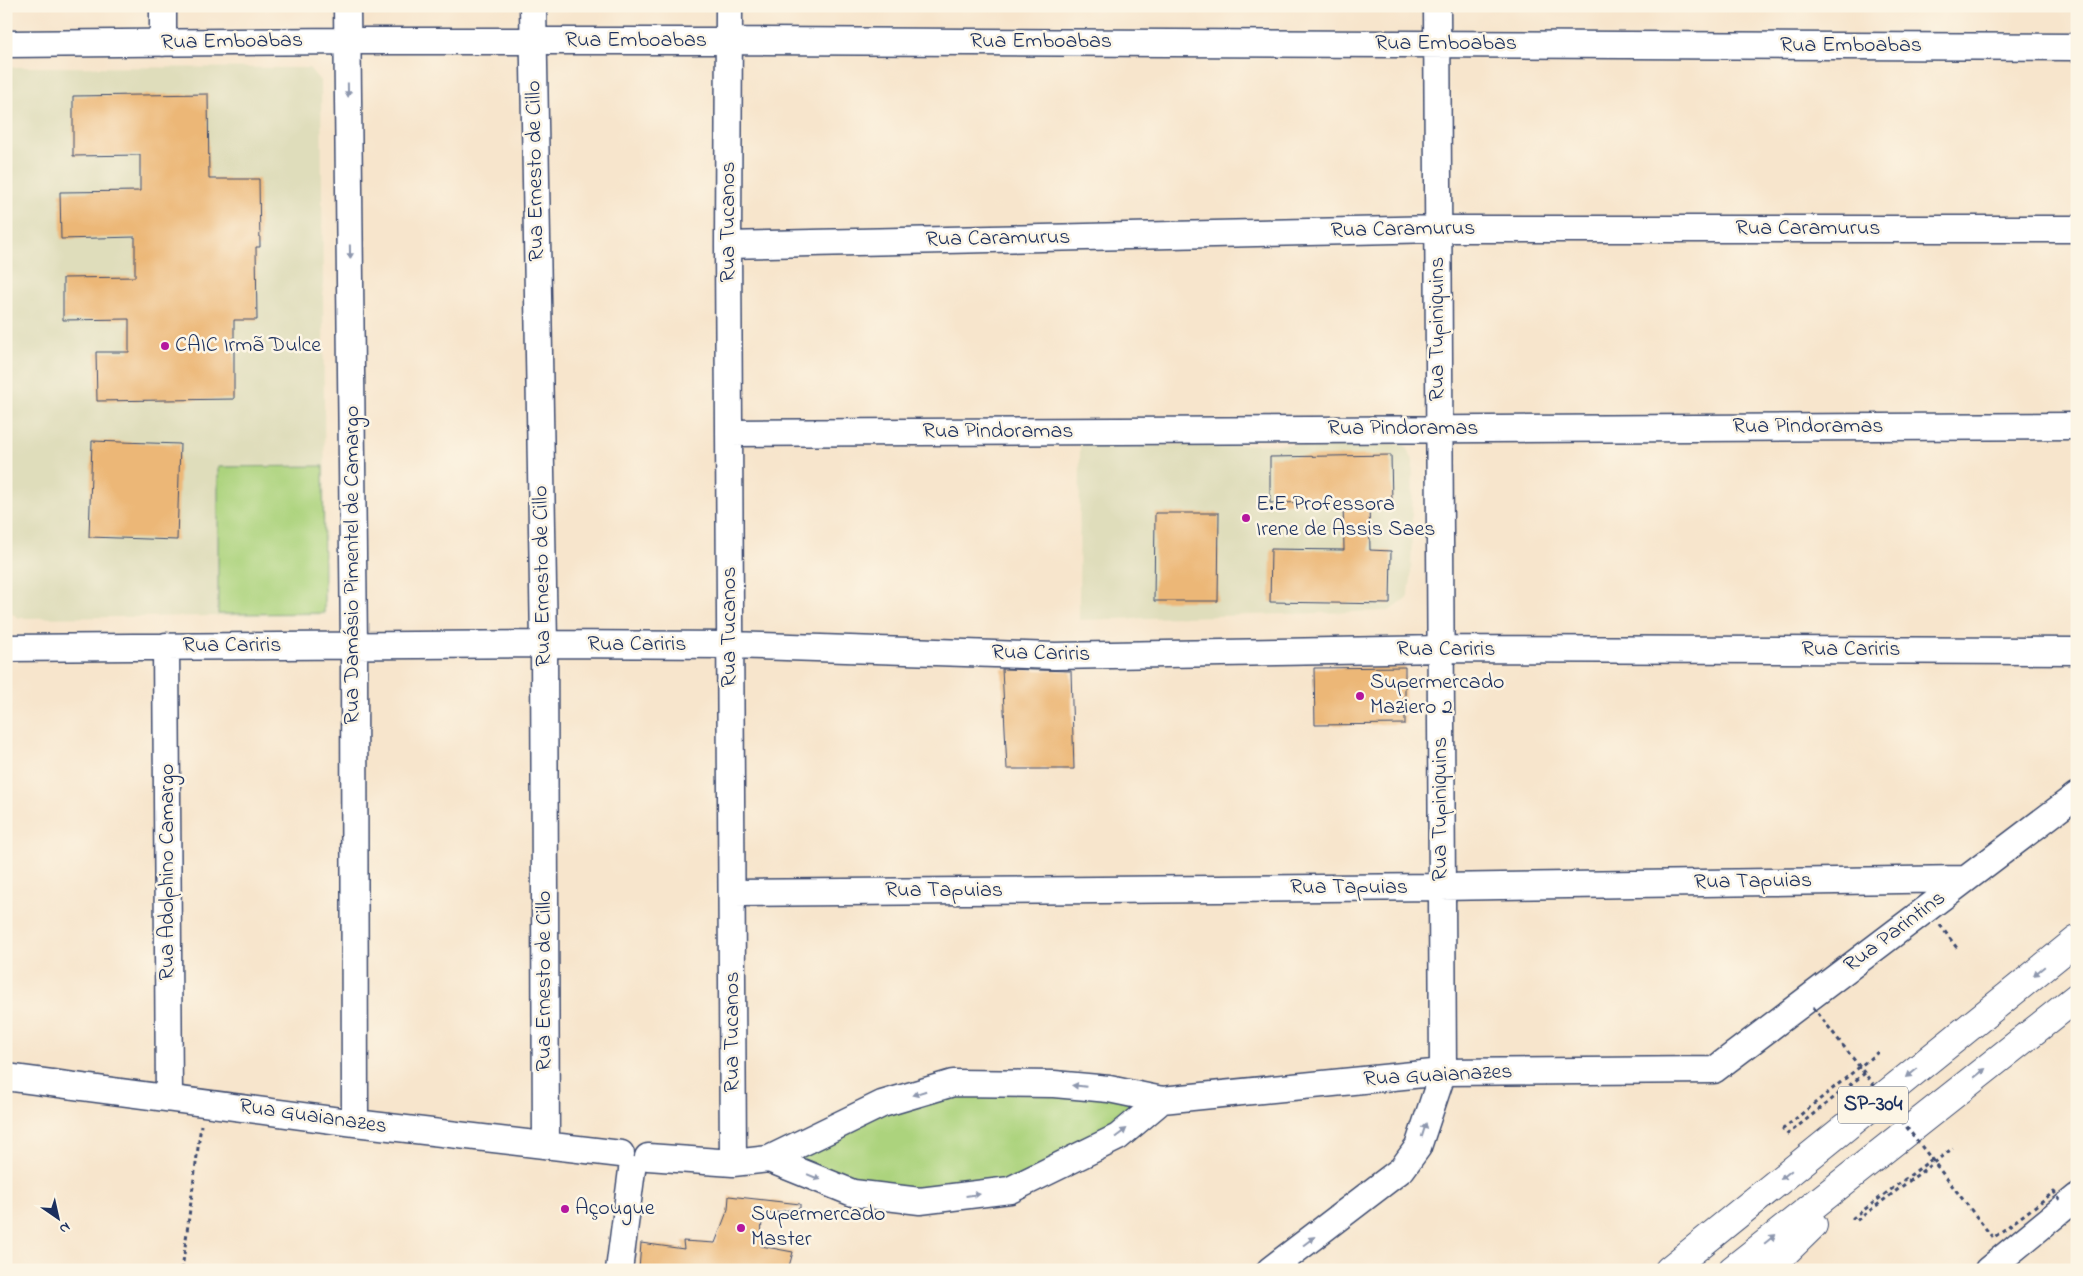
<svg xmlns="http://www.w3.org/2000/svg" width="2083" height="1276" viewBox="0 0 2083 1276" font-family="'Indie Flower',sans-serif">
  <style>
    .built { fill: #dfddbb }
    .green { fill: #acd37d; stroke: #64816e }
    .building { fill: #ecb777 }
    .lines { fill: none; stroke-linecap: round; stroke-linejoin: round }
    .minor-casing { stroke: #3c4a6e; stroke-width: 29 }
    .highway-casing { stroke: #3c4a6e; stroke-width: 30 }
    .path { stroke: #3c4a6e; stroke-width: 3; stroke-dasharray: 4 4; stroke-linecap: butt }
    .minor { stroke: #fff; stroke-width: 26 }
    .highway { stroke: #fff; stroke-width: 28 }
    .path-bridge { stroke: #3c4a6e; stroke-width: 3; stroke-dasharray: 4 4; stroke-linecap: butt }
    .oneway { fill: #8d97ae }
    .poi-dot { fill: #b5179e; stroke: #fcf5e5; stroke-width: 2 }
    .labels { text-anchor: middle; dominant-baseline: central; stroke-width: 5; stroke-linejoin: round; paint-order: stroke }
    .shield { fill: #fcf5e5; stroke: #5e6a86; stroke-width: 1 }
    .shield-label { font-size: 21px; font-weight: bold; fill: #1b2f5e }
    .street-label { font-size: 22px; fill: #1b2f5e; stroke: #fcf5e5 }
    .poi-label { font-size: 22px; fill: #1b2f5e; stroke: #fcf5e5; text-anchor: start }
  </style>
  <rect width="100%" height="100%" fill="#fcf5e5"/>
  <filter id="ink" filterUnits="userSpaceOnUse"><feTurbulence type="fractalNoise" baseFrequency=".02" numOctaves="2"/><feDisplacementMap in="SourceGraphic" scale="10" xChannelSelector="R" yChannelSelector="G"/><feConvolveMatrix kernelMatrix="1 2 1 2 8 2 1 2 1" color-interpolation-filters="sRGB"/></filter>
  <filter id="wash" filterUnits="userSpaceOnUse"><feTurbulence type="fractalNoise" baseFrequency=".0096" numOctaves="4" result="noise"/><feDisplacementMap in="SourceGraphic" scale="20" xChannelSelector="R" yChannelSelector="G"/><feGaussianBlur stdDeviation="1.12" result="paint"/><feColorMatrix in="noise" values="0 0 0 0 0 0 0 0 0 0 0 0 0 0 0 0 0 1.4 0 .05"/><feComposite in="paint" operator="in"/></filter>
  <g filter="url(#wash)">
    <rect width="100%" height="100%" fill="#f7e5cc"/>
    <path class="built" d="M 13,67 L 309,68 L 321,82 L 326,615 L 19,618 L 6,610 L 6,71 Z
      M 1397,444 L 1405,445 L 1413,460 L 1411,579 L 1408,598 L 1389,611 L 1079,620 L 1080,445 Z"/>
    <path class="green" d="M 323,466 L 324,613 L 218,614 L 218,467 Z
      M 953,1083 L 1162,1100 L 1010,1190 L 920,1201 L 769,1159 Z"/>
    <g id="blocks">
      <path class="building" d="M 208,94 L 209,179 L 259,179 L 260,247 L 256,247 L 257,320 L 234,320 L 234,399 L 97,401 L 96,352 L 129,352 L 129,319 L 63,320 L 63,278 L 135,277 L 135,237 L 61,239 L 60,192 L 140,191 L 140,155 L 73,156 L 73,96 Z
        M 92,441 L 180,444 L 177,540 L 89,537 Z
        M 1391,455 L 1392,502 L 1369,502 L 1370,550 L 1391,551 L 1390,604 L 1270,602 L 1271,549 L 1344,550 L 1343,502 L 1270,503 L 1270,457 Z
        M 1155,513 L 1219,513 L 1218,601 L 1154,601 Z
        M 1405,667 L 1405,724 L 1315,725 L 1314,668 Z
        M 1002,669 L 1071,671 L 1074,769 L 1007,769 Z
        M 729,1196 L 800,1204 L 800,1208 L 762,1215 L 761,1246 L 793,1252 L 788,1270 L 639,1270 L 641,1243 L 684,1249 L 683,1241 L 715,1243 L 728,1209 Z"/>
    </g>
  </g>
  <g filter="url(#ink)">
    <use href="#blocks" fill-opacity="0" stroke="#3c4a6e" stroke-width="1"/>
    <g class="lines">
      <g class="minor-casing">
        <path id="minor" d="M 163,6 L 163,43
          M 347,6 L 354,645 L 355,1123
          M 533,6 L 544,644 L 546,1145
          M 729,6 L 728,245 L 733,1163
          M 6,44 L 347,41 L 729,41 L 2077,47
          M 728,245 L 1438,229 L 2077,229
          M 729,433 L 2077,426
          M 166,646 L 169,1098
          M 6,648 L 544,644 L 730,645 L 1055,656 L 1441,649 L 2077,651
          M 733,893 L 1441,887 L 1964,879
          M 6,1077 L 355,1123 L 621,1154
          M 648,1157 L 733,1163 L 769,1159 L 882,1104 L 953,1083 L 1054,1084 L 1109,1089 L 1162,1100 L 1443,1072 L 1714,1070 L 2077,795
          M 769,1159 L 853,1193 L 920,1201 L 1010,1190 L 1118,1137 L 1162,1100
          M 619,1270 L 632,1170
          M 1270,1270 L 1402,1169 L 1418,1147 L 1443,1072 L 1437,6
          M 1988,1270 L 2077,1197"/>
      </g>
      <g class="highway-casing">
        <path id="highway" d="M 1669,1270 L 2077,940
          M 1732,1270 L 2077,997
          M 1767,1270 L 1813,1225"/>
      </g>
      <path class="path" d="M 1940,925 L 1957,948
        M 1865,1073 L 1788,1134 L 1783,1129 L 1878,1052
        M 1932,1159 L 1853,1218 L 1856,1221 L 1953,1148
        M 182,1270 L 201,1125"/>
      <use href="#minor" class="minor"/>
      <use href="#highway" class="highway"/>
      <path class="path-bridge" d="M 1813,1007 L 1993,1238 L 2054,1192 L 2060,1200"/>
    </g>
    <defs><path id="oneway-solid" d="M-6-.8H1V-3.2L6.5 0L1 3.2V.8H-6Z" transform="scale(1.25)"/></defs>
    <g class="oneway">
      <use href="#oneway-solid" transform="translate(348 90) rotate(89)"/>
      <use href="#oneway-solid" transform="translate(350 252) rotate(89)"/>
      <use href="#oneway-solid" transform="translate(2039 971) rotate(141)"/>
      <use href="#oneway-solid" transform="translate(1912 1073) rotate(141)"/>
      <use href="#oneway-solid" transform="translate(1980 1073) rotate(-38)"/>
      <use href="#oneway-solid" transform="translate(1079 1086) rotate(-174)"/>
      <use href="#oneway-solid" transform="translate(919 1093) rotate(163)"/>
      <use href="#oneway-solid" transform="translate(1424 1130) rotate(-72)"/>
      <use href="#oneway-solid" transform="translate(1121 1133) rotate(-37)"/>
      <use href="#oneway-solid" transform="translate(1786 1175) rotate(141)"/>
      <use href="#oneway-solid" transform="translate(814 1177) rotate(22)"/>
      <use href="#oneway-solid" transform="translate(973 1195) rotate(-7)"/>
      <use href="#oneway-solid" transform="translate(1770 1239) rotate(-39)"/>
      <use href="#oneway-solid" transform="translate(1309 1241) rotate(-37)"/>
    </g>
  </g>
  <g class="poi-dot">
    <circle cx="165" cy="346" r="5"/>
    <circle cx="1246" cy="518" r="5"/>
    <circle cx="1360" cy="696" r="5"/>
    <circle cx="565" cy="1209" r="5"/>
    <circle cx="741" cy="1228" r="5"/>
  </g>
  <g class="labels">
    <rect class="shield" x="1838" y="1086.5" width="70" height="37" rx="4"/>
    <g class="shield-label">
      <text x="1873" y="1105">SP-304</text>
    </g>
    <g class="street-label">
      <text x="636" y="41">Rua Emboabas</text>
      <text transform="translate(232 42) rotate(-1)">Rua Emboabas</text>
      <text x="1041" y="42">Rua Emboabas</text>
      <text x="1446" y="44">Rua Emboabas</text>
      <text x="1851" y="46">Rua Emboabas</text>
      <text transform="translate(536 171) rotate(-91)">Rua Ernesto de Cillo</text>
      <text transform="translate(729 222) rotate(-90)">Rua Tucanos</text>
      <text x="1808" y="229">Rua Caramurus</text>
      <text transform="translate(1403 230) rotate(-1)">Rua Caramurus</text>
      <text transform="translate(998 239) rotate(-1)">Rua Caramurus</text>
      <text transform="translate(1438 329) rotate(-90)">Rua Tupiniquins</text>
      <text x="1808" y="427">Rua Pindoramas</text>
      <text x="1403" y="429">Rua Pindoramas</text>
      <text x="998" y="432">Rua Pindoramas</text>
      <text transform="translate(353 565) rotate(-90)">Rua Damásio Pimentel de Camargo</text>
      <text transform="translate(543 576) rotate(-91)">Rua Ernesto de Cillo</text>
      <text transform="translate(730 627) rotate(-90)">Rua Tucanos</text>
      <text x="637" y="645">Rua Cariris</text>
      <text x="232" y="646">Rua Cariris</text>
      <text x="1446" y="650">Rua Cariris</text>
      <text x="1851" y="650">Rua Cariris</text>
      <text transform="translate(1041 654) rotate(1)">Rua Cariris</text>
      <text transform="translate(1441 809) rotate(-90)">Rua Tupiniquins</text>
      <text transform="translate(168 872) rotate(-90)">Rua Adolphino Camargo</text>
      <text transform="translate(1753 882) rotate(-1)">Rua Tapuias</text>
      <text x="1349" y="888">Rua Tapuias</text>
      <text x="944" y="891">Rua Tapuias</text>
      <text transform="translate(1895 932) rotate(-37)">Rua Parintins</text>
      <text transform="translate(545 981) rotate(-90)">Rua Ernesto de Cillo</text>
      <text transform="translate(733 1032) rotate(-90)">Rua Tucanos</text>
      <text transform="translate(1438 1076) rotate(-3)">Rua Guaianazes</text>
      <text transform="translate(313 1117) rotate(8)">Rua Guaianazes</text>
    </g>
    <g class="poi-label">
      <text x="175" y="346">CAIC Irmã Dulce</text>
      <text x="1256" y="505">E.E Professora<tspan x="1256" dy="25">Irene de Assis Saes</tspan></text>
      <text x="1370" y="683">Supermercado<tspan x="1370" dy="25">Maziero 2</tspan></text>
      <text x="575" y="1209">Açougue</text>
      <text x="751" y="1215">Supermercado<tspan x="751" dy="25">Master</tspan></text>
    </g>
  </g>
  <rect width="2083" height="1276" fill="none" stroke="#fcf5e5" stroke-width="25"/>
  <g transform="translate(58 1218) rotate(146)" stroke="#fcf5e5" stroke-width="4" paint-order="stroke">
  <path d="M0-4L9 19L0 12L-9 19Z" fill="#1b2f5e"/>
  <text y="-8" font-size="14" font-weight="bold" text-anchor="middle" fill="#1b2f5e">N</text>
  </g>
</svg>
